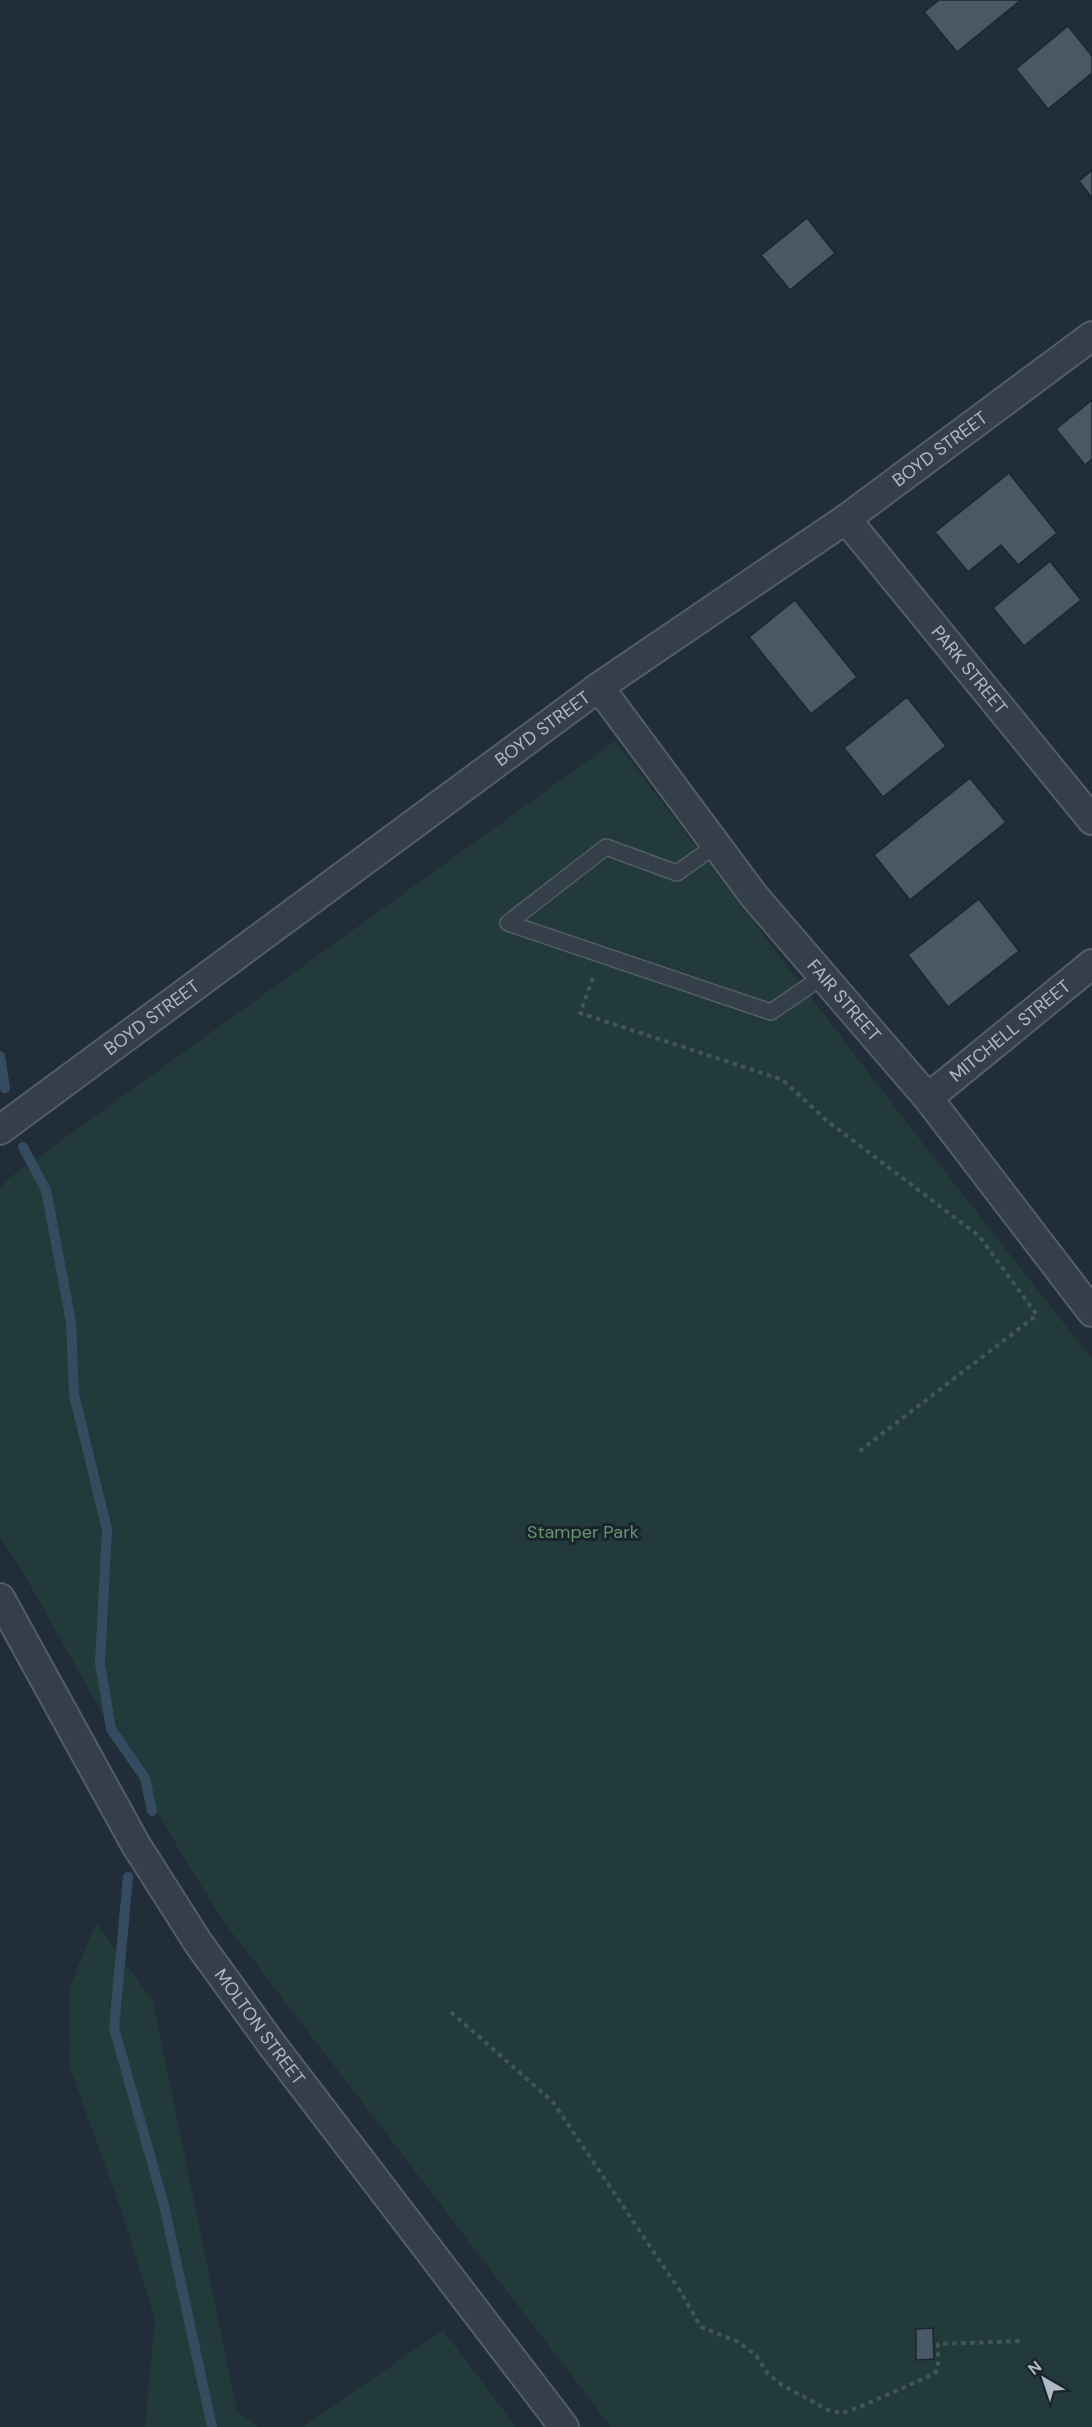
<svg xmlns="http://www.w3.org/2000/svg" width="1092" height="2427" viewBox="0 0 1092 2427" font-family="'DM Sans',sans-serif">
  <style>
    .green { fill: #233a3a }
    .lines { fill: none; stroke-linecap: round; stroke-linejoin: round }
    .stream { stroke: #354c60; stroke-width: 10 }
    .building { fill: #495865; stroke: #1c2630; stroke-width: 1.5 }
    .lane-casing { stroke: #525d67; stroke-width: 18 }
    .street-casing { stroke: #525d67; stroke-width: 32 }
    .path { stroke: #415757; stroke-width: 4; stroke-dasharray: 4.5 4.5; stroke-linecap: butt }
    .lane { stroke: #353f49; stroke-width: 15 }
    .street { stroke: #353f49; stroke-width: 28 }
    .labels { text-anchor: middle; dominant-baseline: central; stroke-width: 6; stroke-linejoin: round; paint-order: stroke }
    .street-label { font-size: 18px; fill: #afbac6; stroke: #1a242e }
    .park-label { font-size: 18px; fill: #66976c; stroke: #1a242e }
  </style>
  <rect width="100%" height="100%" fill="#212e39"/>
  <path class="green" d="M 615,741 L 910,1127 L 1092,1359 L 1092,2427 L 611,2427 L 224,1922 L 181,1853 L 21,1569 L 0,1538 L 0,1188 L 8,1179 Z
    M 96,1923 L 153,2001 L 237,2411 L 258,2427 L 145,2427 L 155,2320 L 123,2215 L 70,2068 L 69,1989 Z
    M 443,2330 L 516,2427 L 303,2427 Z"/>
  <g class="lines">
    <path class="stream" d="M 0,1056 L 5,1088
      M 23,1147 L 46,1190 L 71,1322 L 74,1395 L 107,1529 L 100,1663 L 111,1729 L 145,1778 L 152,1811
      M 128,1877 L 114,2028 L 164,2205 L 212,2427"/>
  </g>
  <path class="building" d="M 939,0 L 1021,0 L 957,52 L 924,12 Z
    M 1068,26 L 1092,56 L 1092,73 L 1048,109 L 1016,69 Z
    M 1092,170 L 1092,198 L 1079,181 Z
    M 807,218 L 835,253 L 790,290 L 761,255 Z
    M 1092,400 L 1092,459 L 1085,465 L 1056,429 Z
    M 1009,473 L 1057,533 L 1018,565 L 1001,545 L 968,572 L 935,532 Z
    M 1050,561 L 1081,600 L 1024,646 L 993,608 Z
    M 795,600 L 857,677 L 811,714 L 749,637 Z
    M 907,697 L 946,746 L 883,797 L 844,748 Z
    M 970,778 L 1006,822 L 910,900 L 874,855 Z
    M 979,899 L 1019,951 L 948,1007 L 908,955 Z
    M 933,2328 L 934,2359 L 916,2360 L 916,2329 Z"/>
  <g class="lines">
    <g class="lane-casing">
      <path id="lane" d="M 716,845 L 677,873 L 606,847 L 508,923 L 771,1012 L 822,977"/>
    </g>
    <g class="street-casing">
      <g id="street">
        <path id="s1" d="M 846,519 L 1092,820"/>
        <path id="s2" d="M 599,687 L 754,896 L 928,1098 L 1092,1312"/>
        <path id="s3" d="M 928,1098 L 1092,964"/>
        <path id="s4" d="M 0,1130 L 599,687 L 846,519 L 1092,336"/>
        <path id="s5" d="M 0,1598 L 136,1845 L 199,1944 L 273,2046 L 564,2427"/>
      </g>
    </g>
    <path class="path" d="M 593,978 L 580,1013 L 783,1080 L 826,1120 L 979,1236 L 1037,1315 L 857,1453
      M 451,2012 L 553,2102 L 680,2291 L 701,2327 L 738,2342 L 756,2355 L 768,2374 L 782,2385 L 828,2410 L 842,2413 L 862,2406 L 934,2374 L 938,2369 L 938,2344 L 1023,2341"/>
    <use href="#lane" class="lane"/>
    <use href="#street" class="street"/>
  </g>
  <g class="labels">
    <g class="street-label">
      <text stroke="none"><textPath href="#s4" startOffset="1161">BOYD STREET</textPath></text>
      <text stroke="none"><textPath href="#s1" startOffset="195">PARK STREET</textPath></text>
      <text stroke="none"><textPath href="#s4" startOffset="675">BOYD STREET</textPath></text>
      <text stroke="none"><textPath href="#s2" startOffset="398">FAIR STREET</textPath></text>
      <text stroke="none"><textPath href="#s4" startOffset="189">BOYD STREET</textPath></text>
      <text stroke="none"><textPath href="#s3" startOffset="106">MITCHELL STREET</textPath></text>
      <text stroke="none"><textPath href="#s5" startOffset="502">MOLTON STREET</textPath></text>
    </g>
    <g class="park-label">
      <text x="583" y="1532">Stamper Park</text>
    </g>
  </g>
  <g transform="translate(1044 2379) rotate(321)" stroke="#1a242e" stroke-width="4.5" paint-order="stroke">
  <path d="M0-4.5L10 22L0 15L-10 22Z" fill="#afbac6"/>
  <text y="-9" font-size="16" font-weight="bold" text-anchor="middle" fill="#afbac6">N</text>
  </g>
</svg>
